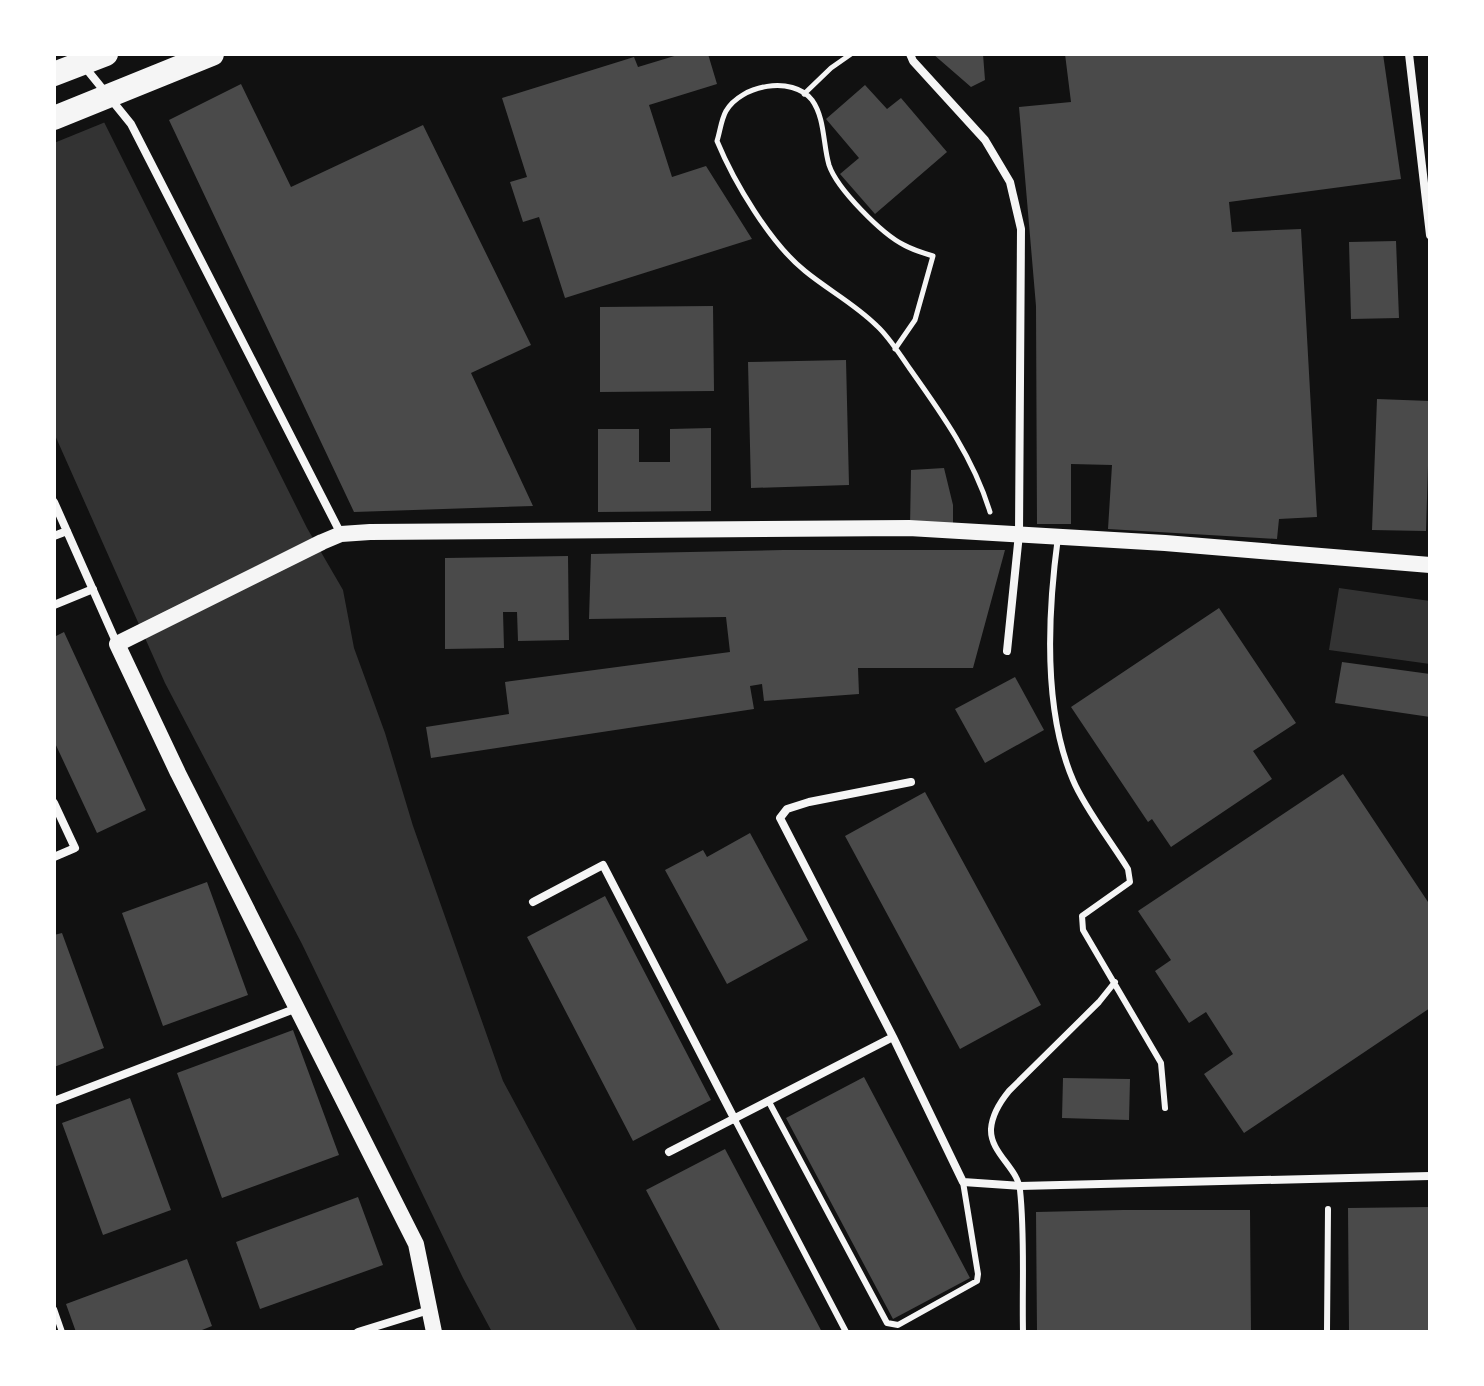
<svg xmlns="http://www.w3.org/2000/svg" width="1484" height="1386" viewBox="0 0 1484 1386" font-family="'Open Sans',sans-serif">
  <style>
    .water { fill: #333 }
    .pier { fill: #111 }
    .building { fill: #4a4a4a }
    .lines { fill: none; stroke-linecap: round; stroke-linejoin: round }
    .path { stroke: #f5f5f5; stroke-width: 5 }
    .service { stroke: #f5f5f5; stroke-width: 6 }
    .minor { stroke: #f5f5f5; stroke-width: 8 }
    .secondary { stroke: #f5f5f5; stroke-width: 16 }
    .motorway { stroke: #f5f5f5; stroke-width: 24 }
  </style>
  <rect width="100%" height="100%" fill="#111"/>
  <path class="water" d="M 54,88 L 101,116 L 307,528 L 343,590 L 354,648 L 385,733 L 413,826 L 503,1081 L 638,1332 L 492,1332 L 463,1278 L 302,944 L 165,683 L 54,433 Z
    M 1339,588 L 1430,601 L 1430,664 L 1329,650 Z"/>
  <path class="pier" d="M 54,84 L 103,113 L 108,121 L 54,143 Z"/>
  <path class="building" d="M 681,54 L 708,54 L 717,84 L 649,105 L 672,177 L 706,166 L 752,239 L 565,298 L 539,217 L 523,222 L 510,182 L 527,177 L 502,98 L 634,57 L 638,67 Z
    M 933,54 L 983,54 L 985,80 L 971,87 Z
    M 1065,54 L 1383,54 L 1401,179 L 1229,202 L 1232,232 L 1301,229 L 1317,517 L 1279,519 L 1277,539 L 1108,529 L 1112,465 L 1071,464 L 1071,524 L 1037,524 L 1036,306 L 1019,107 L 1071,102 Z
    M 241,84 L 291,187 L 423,125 L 531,345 L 471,373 L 533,506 L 354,512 L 169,120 Z
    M 865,85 L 887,109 L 901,98 L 947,152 L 875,214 L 840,174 L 859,158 L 826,119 Z
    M 1396,241 L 1399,318 L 1351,319 L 1349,242 Z
    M 713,306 L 714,391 L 600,392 L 600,307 Z
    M 846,360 L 849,485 L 751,488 L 748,362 Z
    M 1377,399 L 1430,401 L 1426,531 L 1372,530 Z
    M 711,428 L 711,511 L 598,512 L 598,429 L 639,429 L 639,462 L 670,462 L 670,429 Z
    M 944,468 L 953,505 L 953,525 L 910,527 L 911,470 Z
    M 783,550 L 1005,550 L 973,668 L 858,668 L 859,694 L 764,701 L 762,684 L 750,686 L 754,709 L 431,758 L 426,727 L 509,714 L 505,682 L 730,652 L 726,617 L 589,619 L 591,554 Z
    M 568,556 L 569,640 L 518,641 L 517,612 L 503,612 L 504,648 L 445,649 L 445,558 Z
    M 1219,608 L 1296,723 L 1253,751 L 1272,779 L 1171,847 L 1152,819 L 1148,822 L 1071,707 Z
    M 64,632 L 146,810 L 97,833 L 54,741 L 54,637 Z
    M 1342,662 L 1430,674 L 1430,717 L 1335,703 Z
    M 1015,677 L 1044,730 L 985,763 L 955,709 Z
    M 1343,774 L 1430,905 L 1430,1008 L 1244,1133 L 1204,1074 L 1233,1054 L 1206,1012 L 1189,1023 L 1155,971 L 1171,960 L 1138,911 Z
    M 925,792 L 1041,1005 L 960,1049 L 845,836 Z
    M 750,833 L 808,940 L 727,984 L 665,870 L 703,850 L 707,857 Z
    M 207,882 L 248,995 L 163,1026 L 122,913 Z
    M 605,896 L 711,1100 L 633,1141 L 527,937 Z
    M 62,933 L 104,1048 L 54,1067 L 54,935 Z
    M 293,1030 L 339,1155 L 222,1198 L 177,1073 Z
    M 864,1077 L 970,1278 L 893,1319 L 786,1118 Z
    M 1063,1078 L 1130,1079 L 1129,1120 L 1062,1118 Z
    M 130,1098 L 171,1210 L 103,1235 L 62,1123 Z
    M 725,1149 L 822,1332 L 721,1332 L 646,1190 Z
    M 358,1197 L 383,1265 L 260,1309 L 236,1242 Z
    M 1430,1207 L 1430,1332 L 1349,1332 L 1348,1208 Z
    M 1123,1210 L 1250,1210 L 1251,1332 L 1037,1332 L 1036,1212 Z
    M 187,1259 L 212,1326 L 197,1332 L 76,1332 L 66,1304 Z"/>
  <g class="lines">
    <path class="path" d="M 804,94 L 831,68 L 851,54
      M 895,349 L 915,320 L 933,256 C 923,253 913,250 904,245 C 882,234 837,189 829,165 C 823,145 825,118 812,100 C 792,75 741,85 726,111 C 721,120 720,132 717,141 C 734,182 770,243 805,271 C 828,290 855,304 877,326 C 890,338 900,355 910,369 C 942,414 974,459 990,512"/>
    <path class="service" d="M 1058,537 C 1048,611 1043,710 1073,780 C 1084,807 1112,843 1128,869 L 1130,882 L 1082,916 L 1083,930 L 1161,1063 L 1165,1108
      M 769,1102 L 887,1323 L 898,1325 L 977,1281 L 978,1274 L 963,1182
      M 735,1120 L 846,1332
      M 54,1309 L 62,1332
      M 1023,1332 C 1022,1285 1025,1236 1020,1190 C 1018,1168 990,1153 991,1129 C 992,1115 1000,1102 1009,1091 L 1099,1002 L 1115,982
      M 1327,1332 L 1328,1209"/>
    <path class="minor" d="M 910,54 L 913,61 L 985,140 L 1010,182 L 1021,229 L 1019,534 L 1007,651
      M 1409,54 L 1430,235
      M 84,66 L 131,124 L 341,534
      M 54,502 L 117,644
      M 54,536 L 67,531
      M 54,605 L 93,589
      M 911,782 L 809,802 L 787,809 L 780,818 L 893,1037 L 963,1182 L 1020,1186 L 1430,1176
      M 54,803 L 75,848 L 54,857
      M 533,902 L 603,865 L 735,1120
      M 54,1101 L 297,1008
      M 669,1152 L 893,1037
      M 358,1332 L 429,1310"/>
    <path class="secondary" d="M 434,1332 L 416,1244 L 178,773 L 117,644 L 322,542 L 341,534 L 370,532 L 909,528 L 1165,543 L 1430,565"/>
    <path class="motorway" d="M 54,74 L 106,54
      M 54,118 L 212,54"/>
  </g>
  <rect width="1484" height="1386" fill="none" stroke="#ffffff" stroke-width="112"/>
</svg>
